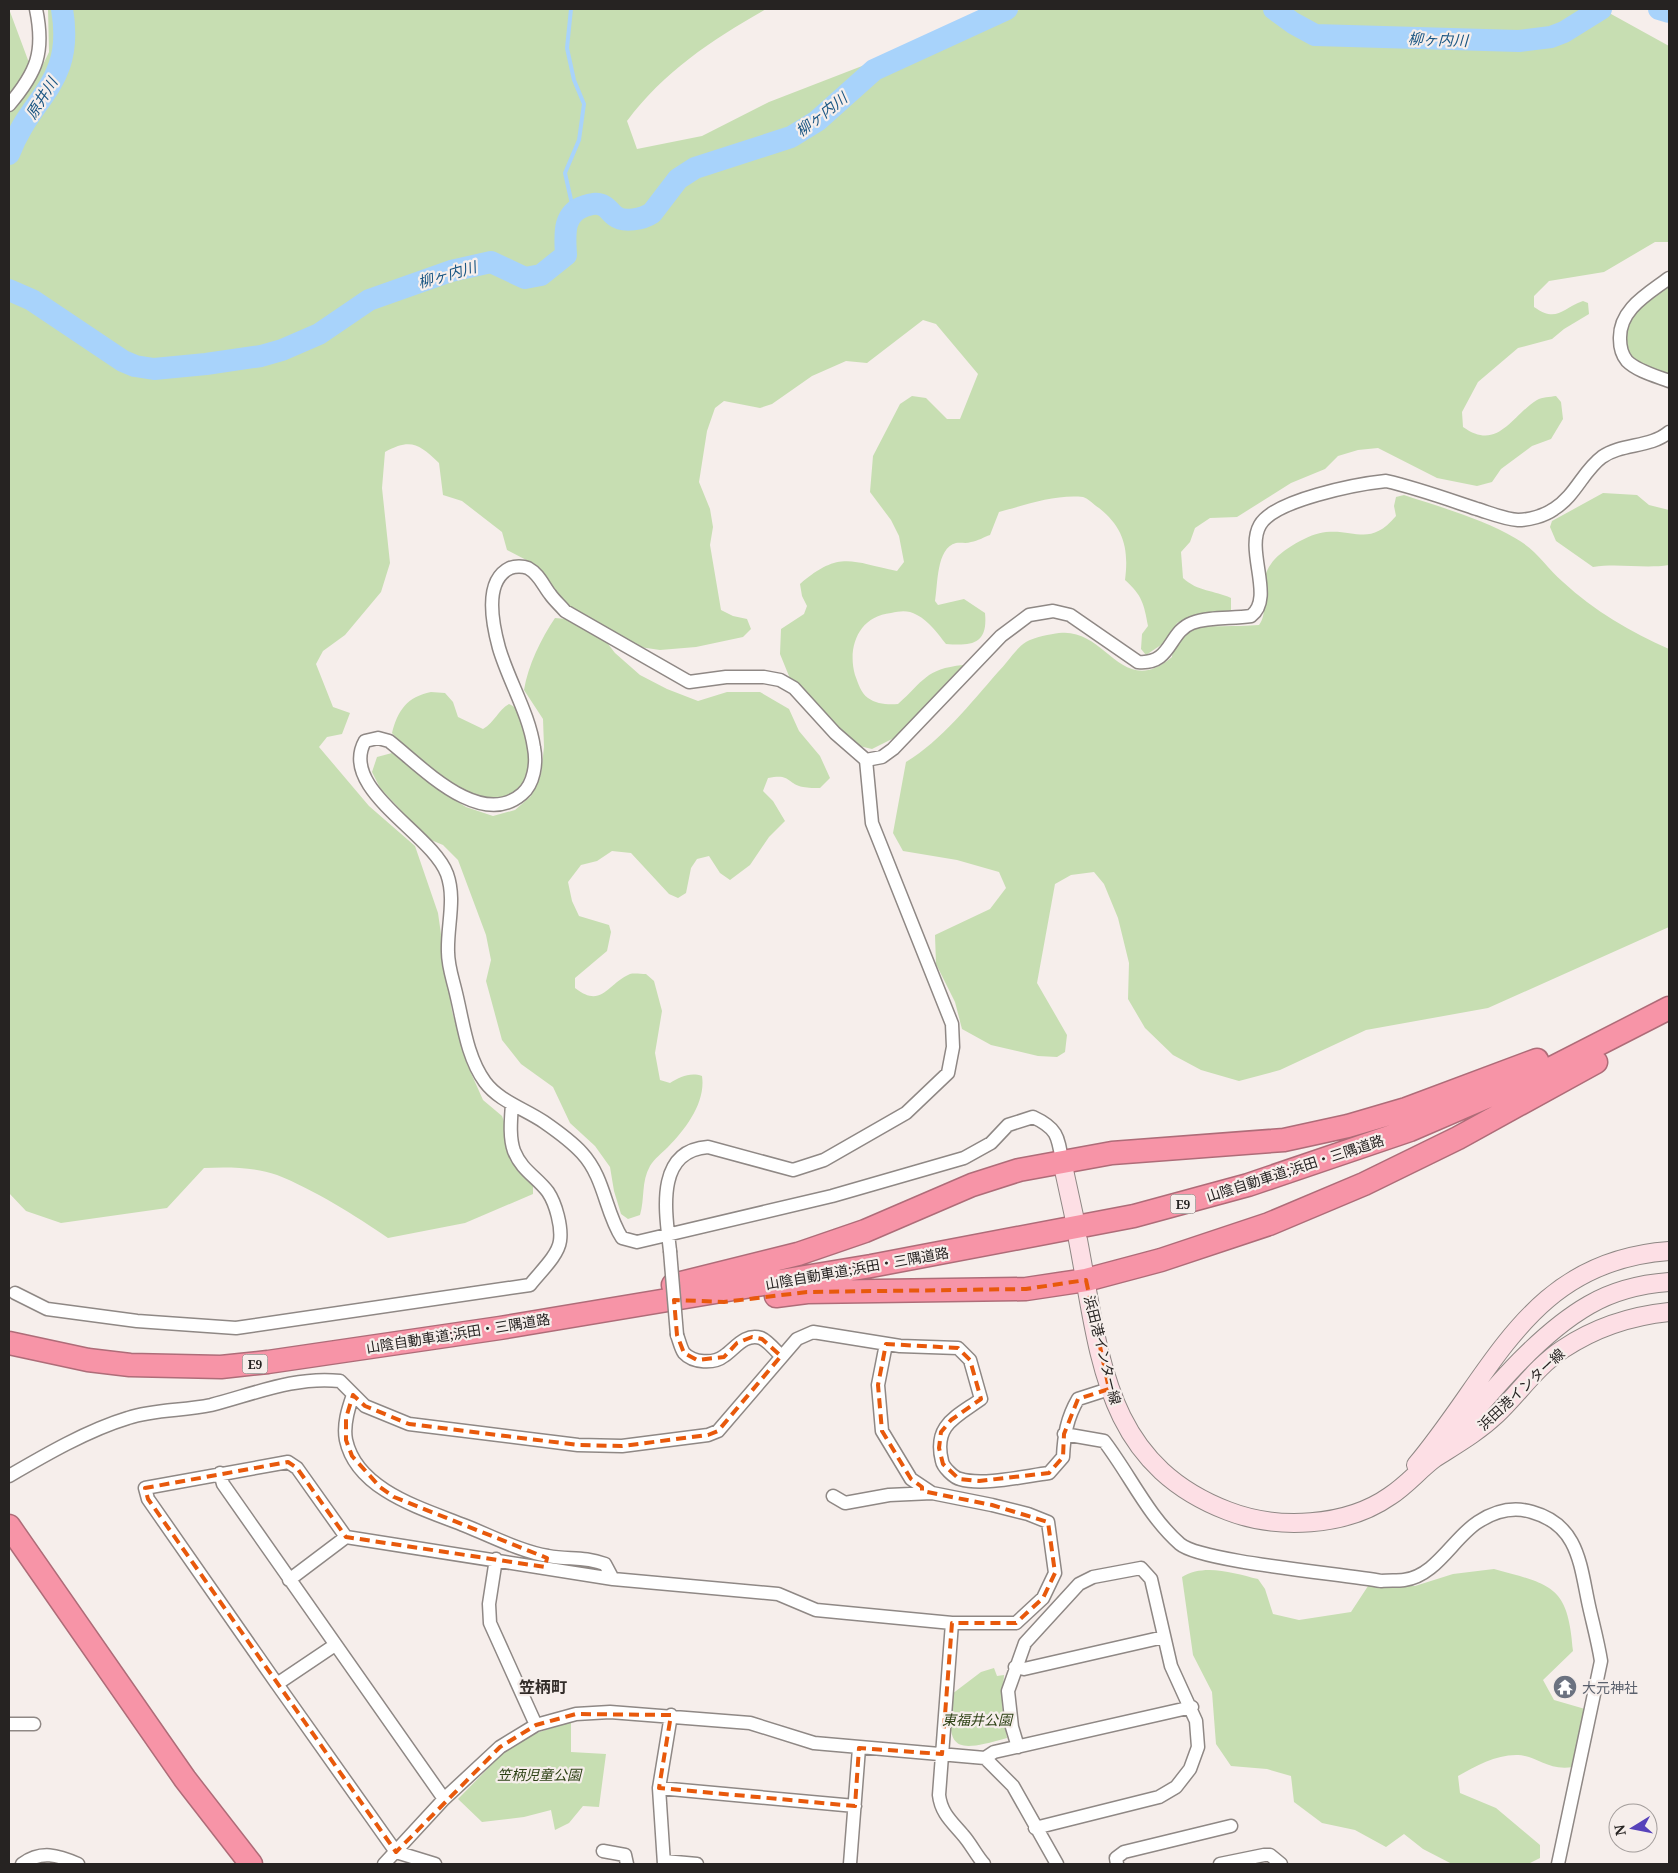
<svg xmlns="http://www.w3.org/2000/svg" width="1678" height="1873" viewBox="0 0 1678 1873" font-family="'Noto Serif','Noto Sans JP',serif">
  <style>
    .green { fill: #c7deb2 }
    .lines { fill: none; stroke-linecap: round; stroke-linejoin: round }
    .stream { stroke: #a8d3fb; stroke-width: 4 }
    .river { stroke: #a8d3fb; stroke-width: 22 }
    .street-casing { stroke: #8f8885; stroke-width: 15 }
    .secondary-casing { stroke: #8f8885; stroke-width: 20 }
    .highway-casing { stroke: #ae6c78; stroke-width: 25 }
    .street { stroke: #fff; stroke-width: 12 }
    .secondary { stroke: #fddfe5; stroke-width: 18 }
    .highway { stroke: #f794a7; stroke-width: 22 }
    .street-bridge-casing { stroke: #8f8885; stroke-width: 15; stroke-linecap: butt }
    .street-bridge { stroke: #fff; stroke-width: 12 }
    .marked { fill: none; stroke: #e8590c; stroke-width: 4; stroke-dasharray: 10 6; stroke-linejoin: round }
    .labels { text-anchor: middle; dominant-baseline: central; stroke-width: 4.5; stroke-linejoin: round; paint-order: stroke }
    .shield { fill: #f6eeeb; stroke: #64605e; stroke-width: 1 }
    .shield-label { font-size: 12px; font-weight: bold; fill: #262322 }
    .street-label { font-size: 14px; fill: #262322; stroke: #f6eeeb }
    .worship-label { font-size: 14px; fill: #5b616d; stroke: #f6eeeb; text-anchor: start }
    .park-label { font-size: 14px; font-style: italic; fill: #2d4115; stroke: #f6eeeb }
    .water-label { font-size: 15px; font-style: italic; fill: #1a5683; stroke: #f6eeeb }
    .quarter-label { font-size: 16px; font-weight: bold; fill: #322c29; stroke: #f6eeeb }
  </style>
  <rect width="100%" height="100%" fill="#f6eeeb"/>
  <path class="green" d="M 9,9 L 28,60 L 38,75 L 49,52 L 48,9 L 766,9 C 712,40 664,71 627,121 L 637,149 L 702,136 L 769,102 L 906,49 L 1022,9 L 1602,9 L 1669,46 L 1669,242 L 1655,242 L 1604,272 L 1549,281 L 1534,296 L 1534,307 C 1557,323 1561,309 1583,301 L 1588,303 L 1589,314 L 1564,329 L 1552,339 L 1518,348 L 1478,382 L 1462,412 L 1463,427 C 1498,452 1511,416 1537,400 C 1542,397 1550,397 1556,396 L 1561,402 L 1563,419 L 1551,439 L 1532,446 L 1501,469 L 1492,482 L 1477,486 L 1437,478 L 1378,448 L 1358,450 L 1338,456 L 1325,469 L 1291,483 L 1237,517 L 1210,518 L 1195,528 L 1190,542 L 1181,552 L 1183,578 C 1198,592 1214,590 1231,598 L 1231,611 L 1198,615 L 1177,623 L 1170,639 L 1146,655 L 1141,649 L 1142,634 L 1148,626 C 1144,604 1142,595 1125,580 C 1129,549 1124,528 1099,508 C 1094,505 1088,498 1083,497 C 1056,494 1025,505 999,512 L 990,535 C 984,537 978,541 971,542 C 966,544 961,542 956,543 C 936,548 938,585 935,601 L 938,605 L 964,599 L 985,613 C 988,644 973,646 946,644 C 938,634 929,621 917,615 C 908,610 901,611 891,613 C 859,616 847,647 855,675 C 858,683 861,693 868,698 C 876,704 888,705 898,704 C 924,681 925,669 963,665 L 963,669 L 902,734 L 872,749 L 855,745 L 791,681 L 780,654 L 781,629 L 804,614 L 807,606 L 802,596 L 800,584 C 840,550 851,562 897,571 L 904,562 L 899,536 L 891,520 L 870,492 L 873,456 L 900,404 L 912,396 L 926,398 L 947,419 L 960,419 L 978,374 L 936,324 L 923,320 L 867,363 L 846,361 L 812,376 L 772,404 L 760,408 L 724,401 L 715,408 L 707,431 L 699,482 L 710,509 L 713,527 L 710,545 L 721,610 L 733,616 L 747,619 L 751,629 L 743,637 L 696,647 L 660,650 L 633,646 L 558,599 L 532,563 L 507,550 L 502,532 L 462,501 L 443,495 L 439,463 C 419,444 411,438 385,452 L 382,488 L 390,563 L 381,592 L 345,635 L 323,651 L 316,664 L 333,707 L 350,713 L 342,734 L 327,737 L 319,747 L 369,806 L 415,846 L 438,913 L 452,1011 L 467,1064 L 483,1100 L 502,1116 L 523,1176 L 533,1184 L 533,1194 L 465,1223 L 388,1238 C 356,1216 313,1189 277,1175 C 254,1167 228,1167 204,1168 L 167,1208 L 61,1223 L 26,1211 L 9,1193 Z
    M 1669,287 L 1669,378 C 1658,372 1644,368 1635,359 C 1629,354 1627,346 1627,338 C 1627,312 1649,299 1669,287 Z
    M 1603,493 L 1637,495 L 1649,505 L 1669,510 L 1669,565 C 1644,569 1619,563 1593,567 L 1556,541 L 1550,527 L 1552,521 Z
    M 1404,495 C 1440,507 1483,519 1515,538 C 1537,550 1545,566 1563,582 C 1594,611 1631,632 1669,649 L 1669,927 L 1488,1008 L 1366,1030 L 1280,1070 L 1239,1081 L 1201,1070 L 1173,1055 L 1145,1028 L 1128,999 L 1129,963 L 1118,918 L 1104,884 L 1094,872 L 1071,875 L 1055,884 L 1037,983 L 1067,1035 L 1065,1052 L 1057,1057 L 1038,1056 L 991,1045 L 962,1029 L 955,1002 L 936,964 L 935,935 L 990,909 L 1006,888 L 999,872 L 957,860 L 903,851 L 893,833 L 906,762 C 942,740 970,704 998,672 C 1007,663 1016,648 1026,642 C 1034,637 1051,634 1059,633 C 1107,627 1121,700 1172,657 L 1173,645 L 1187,628 C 1211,625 1235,627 1259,625 C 1271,609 1256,584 1271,564 C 1279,551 1310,533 1326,532 C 1356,529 1370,547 1396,516 L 1394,506 L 1396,497 Z
    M 555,618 L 567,619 L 605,640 L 615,653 L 640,675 L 667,689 L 698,701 L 727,692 L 760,692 L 789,709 L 799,731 L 820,756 L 830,778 L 820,788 C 815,788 808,788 803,787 C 786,783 791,773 768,778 L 763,791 L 773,801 L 785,821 L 769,837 L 750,865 L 730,880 L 720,873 L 709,856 L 697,859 L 691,868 L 686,893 L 678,898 L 669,894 L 631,853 L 612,851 L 597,861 L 581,865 L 568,882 L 572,901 L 579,916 L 609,925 L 611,932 L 607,951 L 575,978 L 575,988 C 602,1009 607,984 630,974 C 634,973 641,974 646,974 L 654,981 L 662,1011 L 655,1053 L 660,1080 L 670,1083 C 680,1077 690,1072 702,1076 C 706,1102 686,1129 668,1147 C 662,1153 654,1159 650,1166 C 641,1182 645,1198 640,1215 L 628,1219 L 621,1214 L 614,1191 L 610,1167 L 595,1146 L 570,1123 L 553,1087 L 521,1064 L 502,1040 L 486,981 L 491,960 L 486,935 L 458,860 L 443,845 L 431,840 L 410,820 L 380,788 L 372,772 L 377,757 L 392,753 L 439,790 L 466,807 L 493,816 L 515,810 L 531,796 L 541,774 L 544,747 L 543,719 L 524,690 C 528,665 541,639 555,618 Z
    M 431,692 L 445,693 L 453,702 L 458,717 L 483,729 C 495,722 498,710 509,704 C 521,709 523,721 526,732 C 528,740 533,750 533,758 C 532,762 529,768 528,772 C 517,803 489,804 463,791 C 440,780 409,753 392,733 C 398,710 407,697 431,692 Z
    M 1494,1569 C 1553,1585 1568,1586 1573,1651 L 1543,1680 L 1554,1700 L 1585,1709 L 1573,1767 C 1546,1771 1537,1755 1516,1755 C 1495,1755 1476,1766 1458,1776 L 1460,1793 L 1496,1808 L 1540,1845 L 1540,1858 L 1528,1864 L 1452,1864 L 1423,1849 L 1404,1834 L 1386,1847 L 1355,1830 L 1322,1823 L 1294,1802 L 1291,1776 L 1267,1769 L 1231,1766 L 1216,1744 L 1212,1692 L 1193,1655 L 1182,1577 C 1204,1563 1234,1573 1258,1579 L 1265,1589 L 1273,1614 L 1299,1620 L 1351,1612 L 1370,1583 L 1415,1586 L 1453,1574 Z
    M 994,1668 L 997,1676 L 1004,1675 L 1002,1704 L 1007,1738 C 954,1753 946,1751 952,1694 L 981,1672 Z
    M 571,1722 L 571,1752 L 606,1754 L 599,1807 L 583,1806 L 569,1823 L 555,1830 L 551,1810 L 524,1817 L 482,1822 L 458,1799 L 505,1751 L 527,1736 Z"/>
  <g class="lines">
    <path class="stream" d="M 571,9 L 567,48 L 574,80 L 584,104 L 579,140 L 565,173 L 574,213"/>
    <path class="river" d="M 1274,9 L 1293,23 L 1315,35 L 1519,41 L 1551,37 L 1564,32 L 1601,9
      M 1659,9 L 1669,12
      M 9,154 C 31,95 75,84 62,9
      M 9,290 L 32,300 L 123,361 L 135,366 L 154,369 L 206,364 L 261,356 L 282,350 L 319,334 L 369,300 L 451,271 L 491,262 L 525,278 L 541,275 L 566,255 C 565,236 562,213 585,206 C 592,204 597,202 604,206 C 608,208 611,213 615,216 C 624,223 643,219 652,213 L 678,179 L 695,168 L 791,137 L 817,121 L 874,70 L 1007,9"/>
    <g class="street-casing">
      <path id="street" d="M 9,105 C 37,72 45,52 36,9
        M 1669,278 C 1648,294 1619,309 1620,339 C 1620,346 1622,355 1627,361 C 1637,371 1656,376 1669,381
        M 866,760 L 882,757 L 893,749 L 1001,636 L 1029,615 L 1053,611 L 1070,615 L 1138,662 C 1172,665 1168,632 1192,623 C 1210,616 1232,619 1251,616 C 1275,598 1245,551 1260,525 C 1274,500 1357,484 1386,481 C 1417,488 1447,499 1477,509 C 1490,513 1504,519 1518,520 C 1529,520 1544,516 1554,509 C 1576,495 1583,471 1602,457 C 1622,443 1650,448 1669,432
        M 670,1251 C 666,1214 654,1151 708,1147 L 793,1170 L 824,1160 L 906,1113 L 948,1073 L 953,1047 L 952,1024 L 872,823 L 866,760 L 835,733 L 794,688 L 780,680 L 764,677 L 726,677 L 689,682 L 565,611 C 560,605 554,600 550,594 C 543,585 539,574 528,568 C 523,566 515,566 510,568 C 483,581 493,626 499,648 C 509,682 529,713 534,748 C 537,763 534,784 522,794 C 480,830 421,766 389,741 L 378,738 L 365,741 C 338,789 432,833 447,874 C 456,899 447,926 448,952 C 448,965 452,977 455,989 C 463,1020 466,1056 485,1082 C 499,1101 525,1109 544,1122 C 557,1131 572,1142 582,1153 C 605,1178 605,1212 622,1238 L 637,1242 L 832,1196 L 964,1158 L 991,1143 L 1008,1125 L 1033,1117 C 1057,1128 1058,1136 1062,1161
        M 15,1293 L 47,1309 L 137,1321 L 236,1328 L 530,1285 C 539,1273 558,1256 560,1241 C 562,1227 556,1204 548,1192 C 537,1177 522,1171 514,1151 C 509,1137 511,1119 512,1104
        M 677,1335 C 679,1340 681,1349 684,1353 C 693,1363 714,1364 724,1356 C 735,1349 744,1333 761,1338 C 768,1341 776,1351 781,1356
        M 886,1344 L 878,1385 L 882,1431 L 911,1479 L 932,1493 L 992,1505 L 1028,1514 L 1048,1522 L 1055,1573 L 1043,1598 L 1016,1623 L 952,1623
        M 353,1395 C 348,1409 343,1425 346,1440 C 357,1491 424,1509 466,1526 C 491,1536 522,1552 548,1556 C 569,1560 583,1556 605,1564 L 613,1579
        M 1064,1434 L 1104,1441 C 1130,1475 1148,1516 1180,1544 C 1201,1562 1345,1574 1381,1581 C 1389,1580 1397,1581 1404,1580 C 1436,1576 1453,1538 1478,1522 C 1495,1511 1512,1506 1532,1512 C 1579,1525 1580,1565 1589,1606 C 1593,1624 1598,1642 1601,1661 L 1558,1864
        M 220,1473 L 223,1484 L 444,1799
        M 9,1476 C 45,1455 88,1430 128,1418 C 155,1409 183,1411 211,1405 C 254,1394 295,1376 340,1381 L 365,1406 L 409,1424 L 578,1445 L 622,1446 L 708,1435 L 718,1431 L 797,1339 L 813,1332 L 900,1346 L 958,1348 L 970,1360 L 981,1399 C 956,1417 933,1425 942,1461 C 943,1467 954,1478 960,1479 C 983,1486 1025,1476 1049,1473 L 1063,1457 C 1064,1435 1067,1418 1078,1399 L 1109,1389
        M 833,1496 L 845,1503 L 889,1495 L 932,1493
        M 496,1559 L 489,1604 L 490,1623 L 536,1725
        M 289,1580 L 346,1537 L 613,1579 L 778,1594 L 816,1610 L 952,1623 L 939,1795 C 941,1813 952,1822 963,1835 C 971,1844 976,1855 984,1864
        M 335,1645 L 277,1684 L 148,1499 L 145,1488 L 288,1462 L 297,1468 L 346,1537
        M 1015,1667 L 1024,1669 L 1164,1637
        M 277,1684 L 396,1852 L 435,1864
        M 9,1724 L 34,1724
        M 1018,1747 L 1012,1727 L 1008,1691 L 1025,1643 L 1079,1584 L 1093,1577 L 1141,1568 L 1151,1579 L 1171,1666 L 1196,1721 L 1198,1747 L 1190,1769 L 1176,1787 L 1159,1797 L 1035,1828
        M 985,1758 L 994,1752 L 1192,1707
        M 659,1788 L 855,1806
        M 603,1851 L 625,1855 L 627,1864
        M 664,1861 L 697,1864
        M 22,1864 C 41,1850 58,1855 78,1864
        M 384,1864 L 444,1799 L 500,1747 L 536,1725 L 576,1714 L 610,1712 L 750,1723 L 814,1743 L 985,1758 L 1013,1786 L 1057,1864
        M 664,1864 L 659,1788 L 671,1715
        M 850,1864 L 859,1748
        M 1117,1864 L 1116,1858 L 1124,1852 L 1231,1826
        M 1220,1864 L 1264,1855 L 1270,1855 L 1281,1864"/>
    </g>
    <g class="secondary-casing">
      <path id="secondary" d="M 1062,1161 L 1074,1216
        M 1078,1240 C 1100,1354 1103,1463 1228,1511 C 1277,1530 1346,1527 1390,1496 C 1407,1485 1420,1469 1435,1458 C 1457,1444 1478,1432 1497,1414 C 1519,1393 1537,1366 1563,1349 C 1596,1327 1630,1316 1669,1312
        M 1446,1445 C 1486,1398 1535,1336 1589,1305 C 1613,1291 1642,1284 1669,1282
        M 1416,1465 C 1495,1371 1529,1261 1669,1251"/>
    </g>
    <g class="highway-casing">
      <path id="highway" d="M 673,1285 L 798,1254 L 865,1231 L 972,1185 L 1019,1170 L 1112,1153 L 1284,1140 L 1348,1126 L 1406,1109 L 1537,1060
        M 776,1296 L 807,1292 L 1026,1289 L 1086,1280 L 1161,1260 L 1269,1224 L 1364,1184 L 1458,1138 L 1596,1062
        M 9,1343 L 88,1360 L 130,1365 L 221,1367 L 268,1362 L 500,1328 L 871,1266 L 1134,1216 L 1248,1185 L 1410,1130 L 1542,1073 L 1669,1008
        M 9,1526 L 185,1779 L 251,1864"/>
    </g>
    <use href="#street" class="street"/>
    <use href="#secondary" class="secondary"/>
    <use href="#highway" class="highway"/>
    <g class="street-bridge-casing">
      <path id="street-bridge" d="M 670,1251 L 677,1335"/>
    </g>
    <use href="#street-bridge" class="street-bridge"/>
  </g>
  <path class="marked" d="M 1086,1280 L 1109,1389 L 1078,1399 L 1064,1434 L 1063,1457 L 1049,1473 L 979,1481 L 959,1479 L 943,1464 L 939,1448 L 941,1432 L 951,1420 L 981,1399 L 970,1360 L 958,1348 L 886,1344 L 878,1385 L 882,1431 L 911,1479 L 922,1487 L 922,1491 L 992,1505 L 1048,1522 L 1055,1573 L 1043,1598 L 1016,1623 L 952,1623 L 942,1754 L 859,1748 L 855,1806 L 659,1788 L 671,1715 L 576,1714 L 536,1725 L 500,1747 L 396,1852 L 148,1499 L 145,1488 L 288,1462 L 297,1468 L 346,1537 L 545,1567 L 547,1558 L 394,1497 L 380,1487 L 352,1456 L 346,1440 L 346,1418 L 353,1395 L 365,1406 L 409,1424 L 578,1445 L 622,1446 L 708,1435 L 718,1431 L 781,1356 L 762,1339 L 752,1337 L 737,1343 L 724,1357 L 697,1360 L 684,1353 L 677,1335 L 674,1300 L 724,1302 L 807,1292 L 1026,1289 Z"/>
  <defs>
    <g id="temple-disc" transform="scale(1.25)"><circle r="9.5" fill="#6b7280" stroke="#f6eeeb"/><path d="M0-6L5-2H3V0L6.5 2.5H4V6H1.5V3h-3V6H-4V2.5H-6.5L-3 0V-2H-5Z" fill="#fff"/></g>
  </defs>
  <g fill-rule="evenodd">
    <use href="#temple-disc" x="1565" y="1687"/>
  </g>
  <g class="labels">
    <g class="shield">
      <rect x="1170.5" y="1194.5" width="25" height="19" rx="4"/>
      <rect x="242.5" y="1354.5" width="25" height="19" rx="4"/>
    </g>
    <g class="shield-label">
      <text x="1183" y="1204">E9</text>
      <text x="255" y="1364">E9</text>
    </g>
    <g class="street-label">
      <text transform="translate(1295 1168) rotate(-18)">山陰自動車道;浜田・三隅道路</text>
      <text transform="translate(857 1268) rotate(-10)">山陰自動車道;浜田・三隅道路</text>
      <text transform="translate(458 1333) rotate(-9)">山陰自動車道;浜田・三隅道路</text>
      <text transform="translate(1103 1350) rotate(76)">浜田港インター線</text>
      <text transform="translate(1521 1389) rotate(-43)">浜田港インター線</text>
    </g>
    <g class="worship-label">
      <text x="1582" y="1687">大元神社</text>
    </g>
    <g class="park-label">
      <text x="977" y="1719">東福井公園</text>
      <text x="539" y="1774">笠柄児童公園</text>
    </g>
    <g class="water-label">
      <text transform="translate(1438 39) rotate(2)">柳ヶ内川</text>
      <text transform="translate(41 98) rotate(-58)">原井川</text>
      <text transform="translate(821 114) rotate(-38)">柳ヶ内川</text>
      <text transform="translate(447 274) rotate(-16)">柳ヶ内川</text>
    </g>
    <g class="quarter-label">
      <text x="543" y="1687">笠柄町</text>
    </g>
  </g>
  <rect width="1678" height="1873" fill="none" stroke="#262322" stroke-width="20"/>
  <g transform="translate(1633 1828) rotate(260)"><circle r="24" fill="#f6eeeb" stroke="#a39d9b"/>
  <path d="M0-4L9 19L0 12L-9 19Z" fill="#5742ba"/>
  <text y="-8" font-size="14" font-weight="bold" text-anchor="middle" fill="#262322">N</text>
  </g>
</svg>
